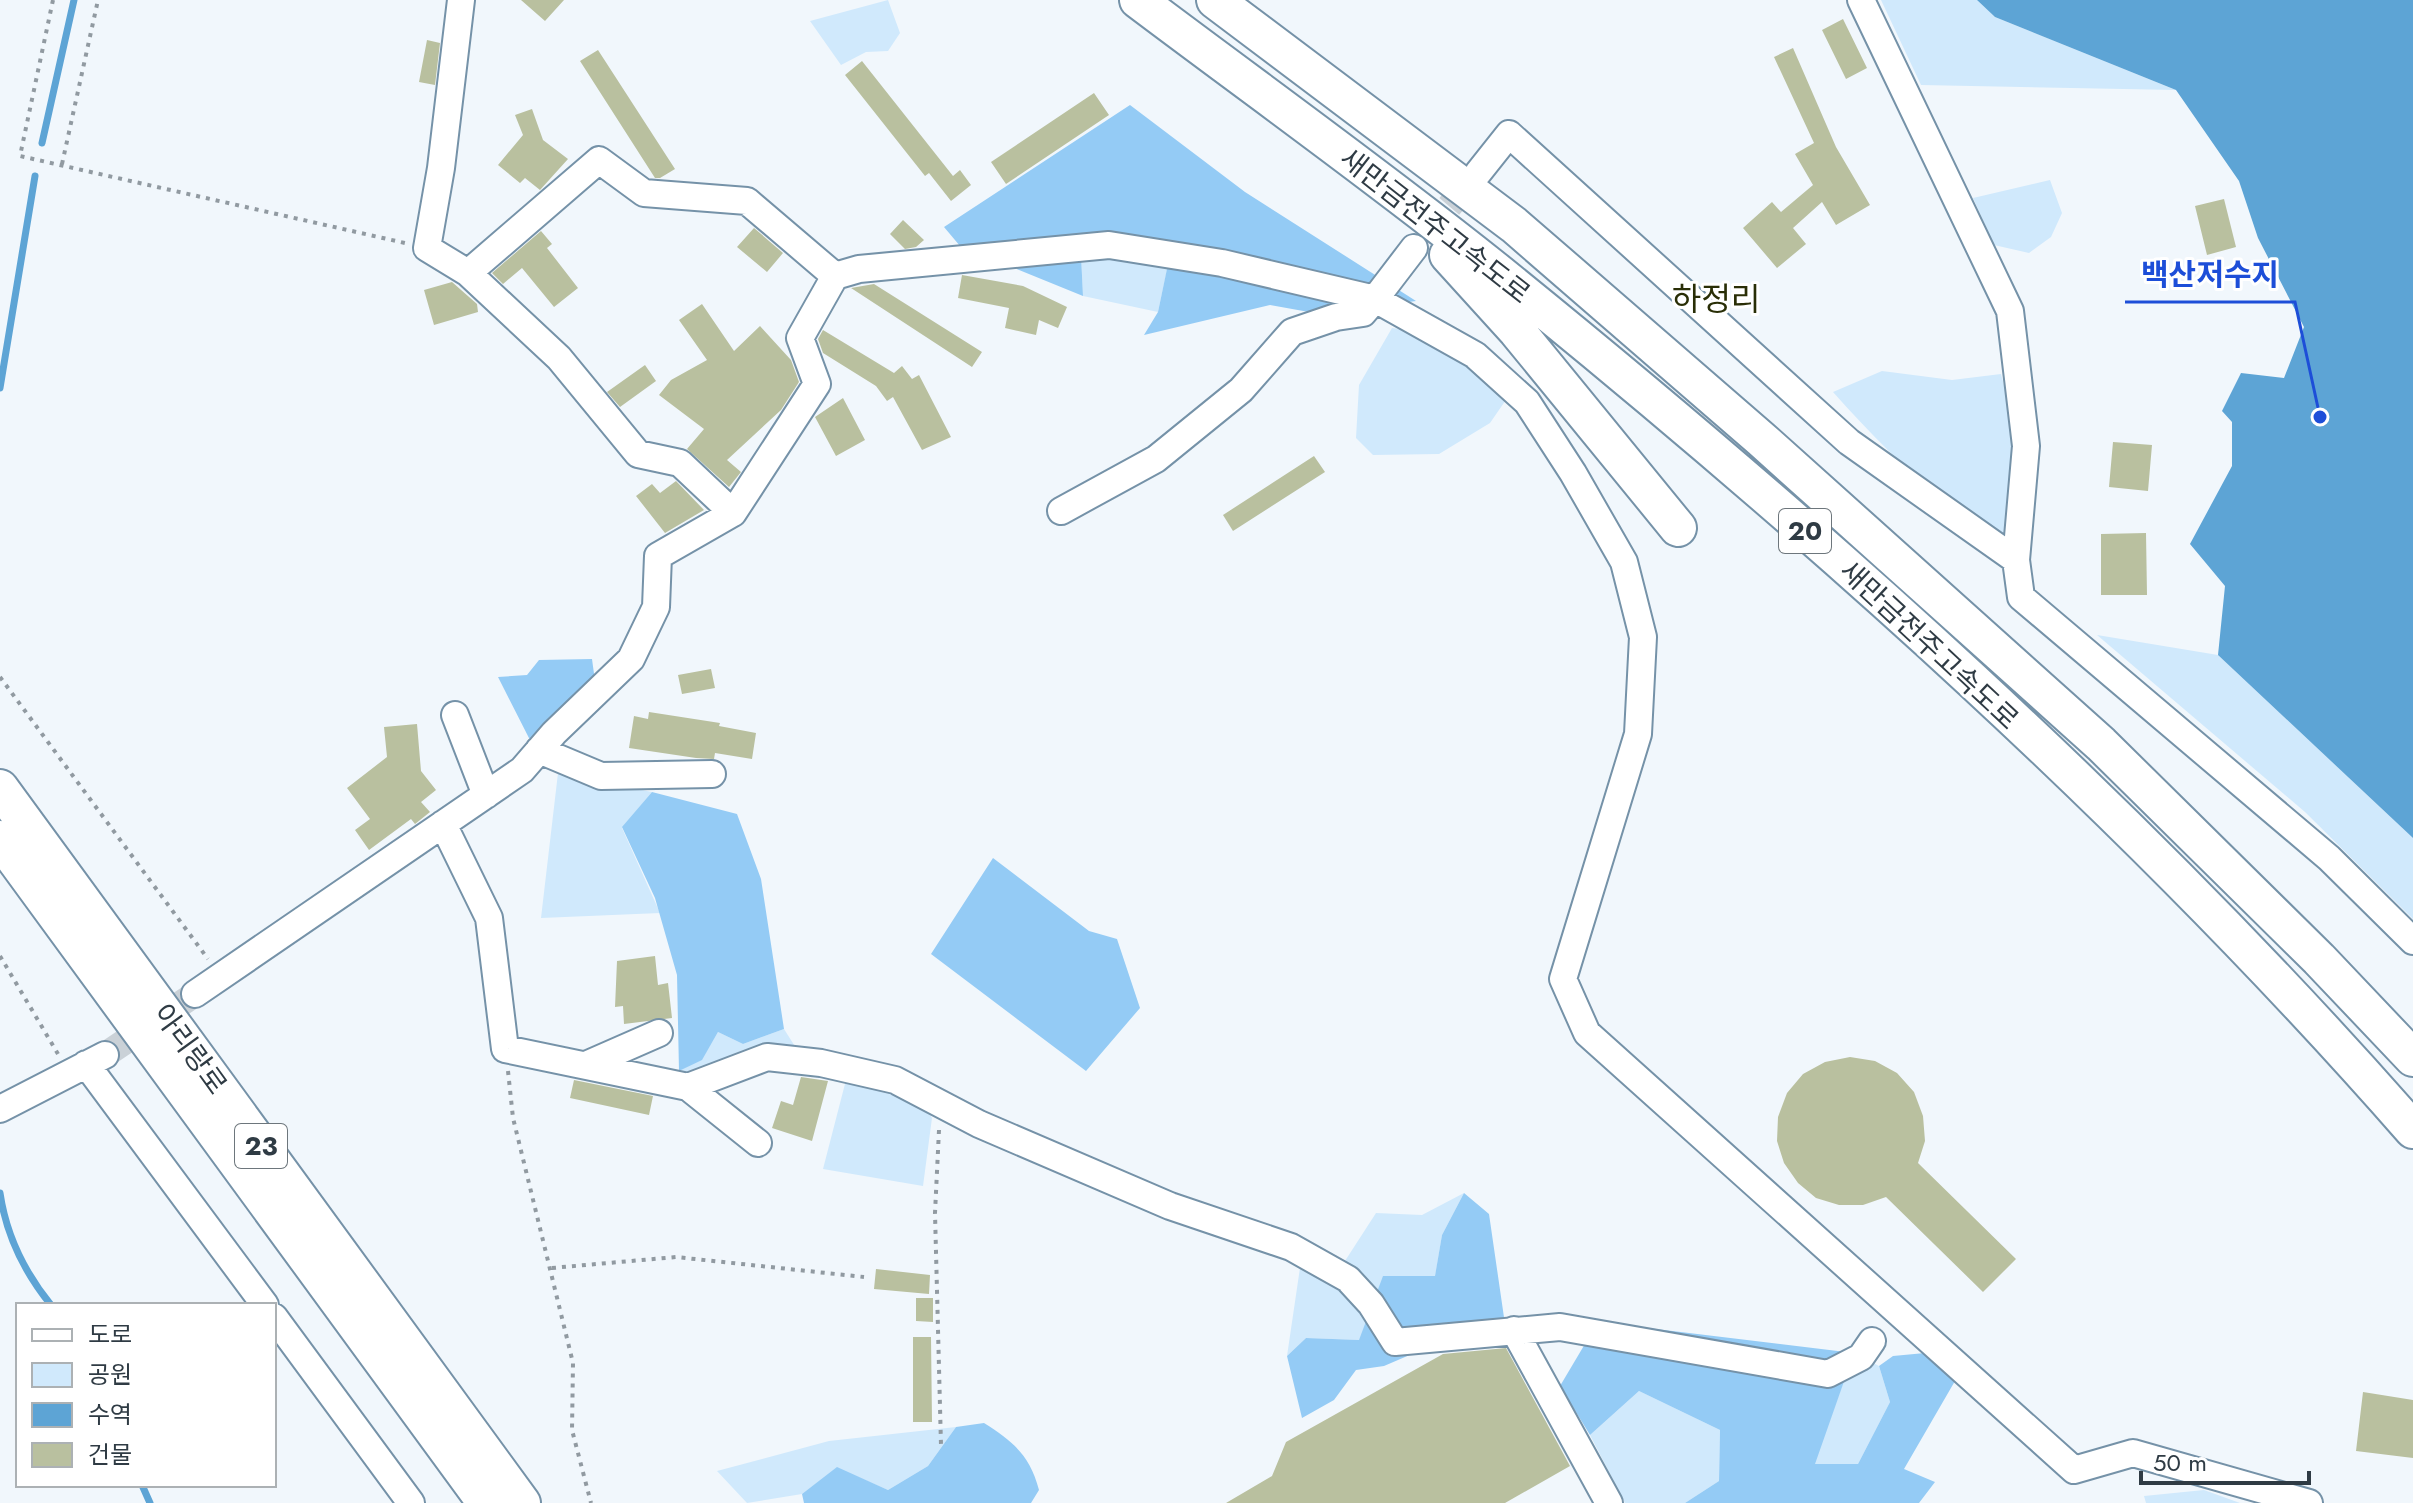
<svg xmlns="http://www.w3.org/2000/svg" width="2413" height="1503" viewBox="0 0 2413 1503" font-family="Jost,'Noto Sans KR',sans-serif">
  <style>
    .green { fill: #d0e9fc }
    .forest { fill: #94cbf5 }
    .water { fill: #5da4d5 }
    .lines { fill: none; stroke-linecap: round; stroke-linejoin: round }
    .stream { stroke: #5da4d5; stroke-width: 7 }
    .building { fill: #b9c09f }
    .minor-tunnel { stroke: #cad1d7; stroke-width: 26; stroke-dasharray: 26 13; stroke-linecap: butt }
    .minor-casing { stroke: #7592a8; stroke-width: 30 }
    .highway-casing { stroke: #7592a8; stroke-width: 40 }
    .path { stroke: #919aa1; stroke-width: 4; stroke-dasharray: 4 6; stroke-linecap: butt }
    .minor { stroke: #fff; stroke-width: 26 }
    .highway { stroke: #fff; stroke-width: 36 }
    .labels { text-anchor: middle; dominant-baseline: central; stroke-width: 6; stroke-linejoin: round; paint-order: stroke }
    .shield { fill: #fff; stroke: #6d767c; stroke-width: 2 }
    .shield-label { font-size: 26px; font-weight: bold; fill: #2f3b44 }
    .street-label { font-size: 28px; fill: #2f3b44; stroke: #fff }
    .quarter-label { font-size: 32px; fill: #292e06; stroke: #fff }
    .leader { fill: none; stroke: #1d4ed8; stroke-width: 3 }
    .callout-dot { fill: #1d4ed8; stroke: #fff; stroke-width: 3 }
    .callout-label { font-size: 30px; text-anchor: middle; font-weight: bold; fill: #1d4ed8; stroke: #fff; stroke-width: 6; stroke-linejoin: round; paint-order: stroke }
  </style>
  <rect width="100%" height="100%" fill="#f1f7fc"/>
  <path class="green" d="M 888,0 L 900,33 L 888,51 L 866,52 L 841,65 L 810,21 Z
    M 1881,0 L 1977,0 L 1995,17 L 2176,90 L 1921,85 Z
    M 2050,180 L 2062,213 L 2051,237 L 2029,253 L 1994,245 L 1973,198 Z
    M 1081,254 L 1168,265 L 1158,312 L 1083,296 Z
    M 1392,328 C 1435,332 1477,367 1510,394 L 1490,423 L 1439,454 L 1373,455 L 1356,438 L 1359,385 Z
    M 1882,371 L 1952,380 L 2001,374 L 2018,437 L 2006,549 C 1942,506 1884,449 1833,392 Z
    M 2097,635 L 2218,655 L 2413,838 L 2413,919 L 2305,812 Z
    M 558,773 L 652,792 L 622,828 L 660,913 L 541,918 Z
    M 784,1029 L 796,1048 L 689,1078 L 679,1071 L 702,1059 L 718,1032 L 743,1044 Z
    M 846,1080 L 922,1101 L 932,1118 L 923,1186 L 823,1169 Z
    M 1464,1193 L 1442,1235 L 1435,1277 L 1359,1340 L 1306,1338 L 1287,1356 L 1301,1261 L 1343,1264 L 1376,1213 L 1422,1215 Z
    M 1854,1353 L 1879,1366 L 1890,1402 L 1858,1464 L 1814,1464 Z
    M 1639,1391 L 1720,1430 L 1719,1481 L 1685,1503 L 1625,1503 L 1590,1435 Z
    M 956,1427 L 928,1466 L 888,1490 L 837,1468 L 802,1494 L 747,1503 L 717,1471 L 829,1441 Z
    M 2204,1490 L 2240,1503 L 2146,1503 L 2144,1496 Z"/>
  <path class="forest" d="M 1130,105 L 1245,192 L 1416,301 L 1320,314 L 1270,305 L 1144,335 L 1158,312 L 1168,264 L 1081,255 L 1083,296 L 960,246 L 944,227 Z
    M 592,659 L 595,681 L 531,742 L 498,677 L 527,675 L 539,660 Z
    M 652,792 L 737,814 L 761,879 L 784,1029 L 743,1044 L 718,1032 L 702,1060 L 679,1071 L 677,975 L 655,898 L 622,827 Z
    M 993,858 L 1089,931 L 1117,939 L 1140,1008 L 1086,1071 L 931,954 Z
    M 1464,1193 L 1489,1214 L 1507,1338 L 1426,1348 L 1384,1366 L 1356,1370 L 1334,1400 L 1302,1418 L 1287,1356 L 1306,1338 L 1359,1340 L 1383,1276 L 1435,1276 L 1442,1235 Z
    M 1598,1322 L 1854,1353 L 1815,1464 L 1858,1464 L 1890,1402 L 1879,1366 L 1893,1356 L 1925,1353 L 1955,1381 L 1904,1469 L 1935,1482 L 1919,1503 L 1685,1503 L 1719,1481 L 1720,1430 L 1639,1391 L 1590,1435 L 1560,1386 Z
    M 984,1423 C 1014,1442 1030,1456 1039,1490 L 1031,1503 L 804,1503 L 802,1494 L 837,1467 L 888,1490 L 928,1466 L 956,1427 Z"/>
  <path class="water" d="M 1977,0 L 2413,0 L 2413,838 L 2218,655 L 2225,586 L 2190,544 L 2232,466 L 2232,422 L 2222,411 L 2241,373 L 2284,378 L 2304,327 L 2258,238 L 2239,181 L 2176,90 L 1995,17 Z"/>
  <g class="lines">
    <path class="stream" d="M 42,143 L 74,0
      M 0,388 L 35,176
      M 0,1193 C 6,1234 25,1273 51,1305
      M 142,1485 L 150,1503"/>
  </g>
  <path class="building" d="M 521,0 L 564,0 L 545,21 Z
    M 1843,19 L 1867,68 L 1846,79 L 1822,30 Z
    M 427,40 L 440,43 L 435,85 L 419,82 Z
    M 1793,48 L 1836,147 L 1870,205 L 1836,225 L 1822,202 L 1793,228 L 1806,244 L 1777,268 L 1743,228 L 1772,202 L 1781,212 L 1813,185 L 1795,154 L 1814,143 L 1774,57 Z
    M 598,50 L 675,169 L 660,178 L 655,178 L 580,61 Z
    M 862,61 L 953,176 L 960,170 L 971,185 L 951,201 L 929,173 L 925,176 L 845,75 Z
    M 1094,93 L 1109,115 L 1006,184 L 991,162 Z
    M 532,109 L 543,140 L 568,159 L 540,190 L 525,178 L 520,183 L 498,165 L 523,135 L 515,115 Z
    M 2224,199 L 2236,247 L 2207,255 L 2195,206 Z
    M 903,220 L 924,240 L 916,247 L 905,249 L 890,234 Z
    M 754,228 L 783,253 L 767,272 L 737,247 Z
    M 541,231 L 552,244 L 547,248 L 578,288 L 554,307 L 522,268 L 503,284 L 492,273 Z
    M 962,275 L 1023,286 L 1067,307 L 1058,328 L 1039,320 L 1036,335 L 1005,328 L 1009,308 L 958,298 Z
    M 452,282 L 477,304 L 478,312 L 434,325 L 424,290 Z
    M 874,284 L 982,352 L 972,367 L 851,288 Z
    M 702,304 L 734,351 L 760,326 L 791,360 L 799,382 L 781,410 L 727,460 L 741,472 L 729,487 L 687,449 L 704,429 L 659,395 L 671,380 L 707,360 L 679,320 Z
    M 823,330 L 894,373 L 902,366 L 912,379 L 919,375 L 951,437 L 922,450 L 893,397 L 887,401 L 876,386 L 823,353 L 818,339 Z
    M 645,365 L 656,381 L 620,407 L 607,392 Z
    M 843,398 L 865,440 L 836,456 L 815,417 Z
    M 2113,442 L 2152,445 L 2148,491 L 2109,487 Z
    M 1314,456 L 1325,472 L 1233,531 L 1223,515 Z
    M 676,481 L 704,510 L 665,533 L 636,496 L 652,484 L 660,493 Z
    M 2146,533 L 2147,595 L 2101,595 L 2101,534 Z
    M 711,669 L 715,688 L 682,694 L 678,675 Z
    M 649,712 L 720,723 L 719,726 L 756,733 L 752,759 L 715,753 L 714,759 L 696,758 L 629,748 L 634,716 L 648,719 Z
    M 417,724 L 421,771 L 436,790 L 421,802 L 430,812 L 415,824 L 411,819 L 369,850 L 355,830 L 370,819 L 347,788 L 387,757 L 384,727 Z
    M 655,956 L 658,985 L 668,983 L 672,1018 L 624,1024 L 623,1006 L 615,1007 L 617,961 Z
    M 1850,1057 L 1875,1061 L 1897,1073 L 1914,1092 L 1923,1116 L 1925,1141 L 1918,1163 L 2016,1259 L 1983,1292 L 1886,1197 L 1863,1205 L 1839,1205 L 1816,1198 L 1798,1183 L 1784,1163 L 1777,1141 L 1778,1117 L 1787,1093 L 1803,1074 L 1825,1062 Z
    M 801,1077 L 828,1081 L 812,1141 L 772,1128 L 781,1101 L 793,1105 Z
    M 574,1080 L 653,1096 L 649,1115 L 570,1098 Z
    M 876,1269 L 930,1275 L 929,1294 L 874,1289 Z
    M 916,1298 L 933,1298 L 933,1322 L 916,1321 Z
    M 913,1337 L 931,1337 L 932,1422 L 913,1422 Z
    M 1506,1348 L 1570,1466 L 1505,1503 L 1226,1503 L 1272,1476 L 1286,1442 L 1443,1354 Z
    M 2363,1392 L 2413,1400 L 2413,1458 L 2356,1451 Z"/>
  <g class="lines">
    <path class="minor-tunnel" d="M 1424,236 L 1476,175
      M 105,1055 L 195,994"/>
    <g class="minor-casing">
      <path id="minor" d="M 461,0 L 441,168 L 427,248 L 468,273 L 559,358 L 638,454 L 680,463 L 733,513
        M 1861,0 L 2010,311 L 2026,446 L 2016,560
        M 1478,173 L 1509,134 L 1849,442 L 2016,560 L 2021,597 L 2329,858 L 2413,941
        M 468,273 L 599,160 L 644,193 L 747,201 L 835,276
        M 1061,511 L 1156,459 L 1241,390 L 1292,332 L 1336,317 L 1363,313 L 1375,299 L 1475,355 L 1527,402 L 1573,473 L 1624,562 L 1643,637 L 1638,734 L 1563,979 L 1587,1033 L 2074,1470 L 2133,1453 L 2309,1503
        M 455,715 L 486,795
        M 539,750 L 601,776 L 712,774
        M 443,824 L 489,918 L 505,1049 L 688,1087 L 767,1057 L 821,1063 L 895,1080 L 979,1124 L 1170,1206 L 1291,1247 L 1348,1279 L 1371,1304 L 1395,1342 L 1560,1327 L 1828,1374 L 1861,1357 L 1872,1341
        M 195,994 L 522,770 L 554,733 L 631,659 L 656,607 L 658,556 L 733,513 L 817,384 L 800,338 L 835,276 L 859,269 L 1109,245 L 1222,263 L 1375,299 L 1414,248
        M 86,1064 L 265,1305
        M 586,1065 L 659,1033
        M 688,1087 L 758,1143
        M 0,1109 L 105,1055
        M 274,1317 L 411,1503
        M 1514,1330 L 1609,1503"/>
    </g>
    <g class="highway-casing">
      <path id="highway" d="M 1138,0 C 1256,89 1378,176 1494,269 C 1818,531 2138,816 2413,1130
        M 1215,0 L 1514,225 L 1761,439 L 2101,744 L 2319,959 L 2413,1058
        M 1448,255 L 1517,331 L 1678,528
        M 0,788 L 522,1503
        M 0,839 L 486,1503"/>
    </g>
    <path class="path" d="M 53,0 L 20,156 L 405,243
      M 62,164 L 98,0
      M 0,677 L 208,959
      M 0,956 L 58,1054
      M 508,1071 L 513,1118 L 573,1363 L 572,1430 L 591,1503
      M 939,1130 L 935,1213 L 941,1445
      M 552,1268 L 676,1257 L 864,1277"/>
    <use href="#minor" class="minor"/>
    <use href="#highway" class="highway"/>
  </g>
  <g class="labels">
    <g class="shield">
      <rect x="1779" y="509" width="52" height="44" rx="6"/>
      <rect x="235" y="1124" width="52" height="44" rx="6"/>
    </g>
    <g class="shield-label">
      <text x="1805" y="531">20</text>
      <text x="261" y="1146">23</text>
    </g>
    <g class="street-label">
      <text transform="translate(1435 226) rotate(38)">새만금전주고속도로</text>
      <text transform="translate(1929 645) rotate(43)">새만금전주고속도로</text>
      <text transform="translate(190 1049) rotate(54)">아리랑로</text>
    </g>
    <g class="quarter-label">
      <text x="1716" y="299">하정리</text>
    </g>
  </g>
  <path class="leader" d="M2320 417L2295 302H2125"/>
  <circle class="callout-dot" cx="2320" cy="417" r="8"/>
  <g class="callout-label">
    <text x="2210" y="285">백산저수지</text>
  </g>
  <rect x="16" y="1303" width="260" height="184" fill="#ffffff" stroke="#acb1b4" stroke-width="2"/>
  <rect x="32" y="1329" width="40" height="12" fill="#ffffff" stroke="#acb1b4" stroke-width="2"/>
  <text x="88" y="1343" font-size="24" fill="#2f3b44">도로</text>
  <rect x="32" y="1363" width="40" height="24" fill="#d0e9fc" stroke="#acb1b4" stroke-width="2"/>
  <text x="88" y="1383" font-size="24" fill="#2f3b44">공원</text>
  <rect x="32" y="1403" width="40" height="24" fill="#5da4d5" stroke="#acb1b4" stroke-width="2"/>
  <text x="88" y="1423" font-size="24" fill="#2f3b44">수역</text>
  <rect x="32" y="1443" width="40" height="24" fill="#b9c09f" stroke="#acb1b4" stroke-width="2"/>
  <text x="88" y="1463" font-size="24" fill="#2f3b44">건물</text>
  <path d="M2141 1471v12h168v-12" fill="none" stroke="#2f3b44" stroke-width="4"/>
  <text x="2153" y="1471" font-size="24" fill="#2f3b44" stroke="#ffffff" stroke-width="6" paint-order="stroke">50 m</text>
</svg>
